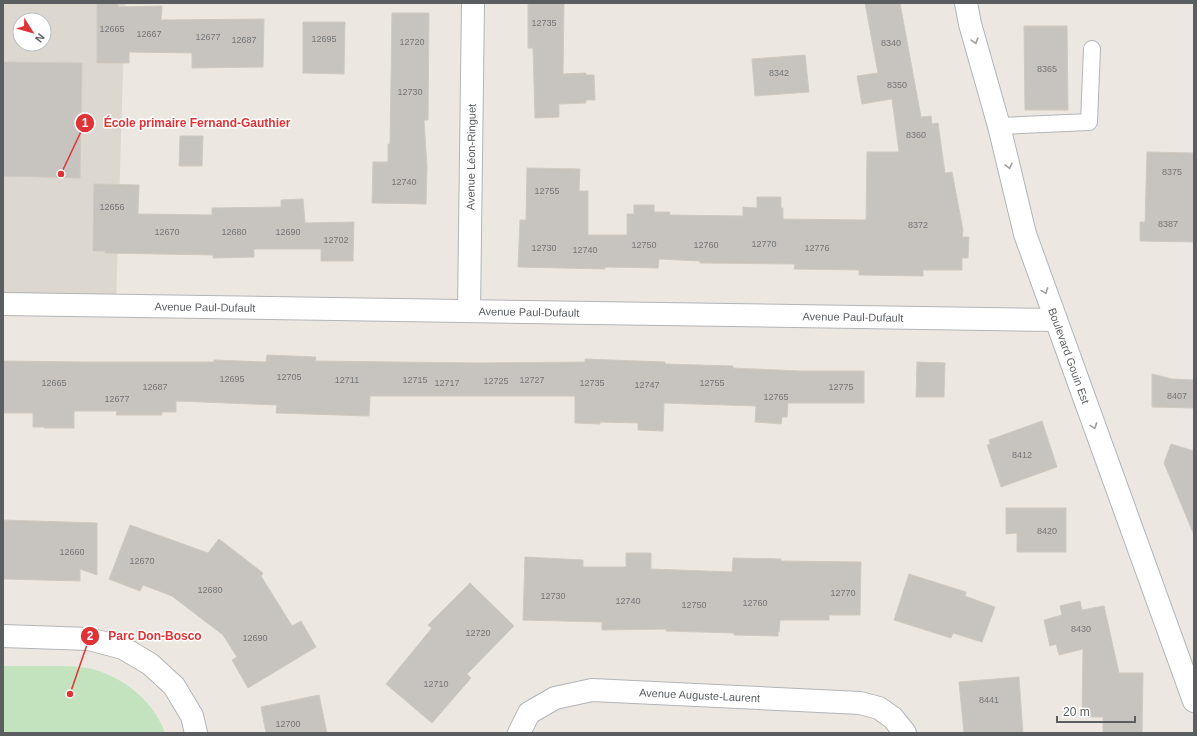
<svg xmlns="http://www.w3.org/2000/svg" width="1197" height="736" viewBox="0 0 1197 736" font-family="Helvetica,sans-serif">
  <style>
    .education { fill: #dcd7cf; fill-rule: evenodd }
    .green { fill: #c2e3be }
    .building { fill: #c7c3be; stroke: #d0c9c0 }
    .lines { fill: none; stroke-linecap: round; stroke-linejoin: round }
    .lane-casing { stroke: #b2b4b8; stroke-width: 18 }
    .street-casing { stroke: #b2b4b8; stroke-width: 24 }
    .secondary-casing { stroke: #b1b5b8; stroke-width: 24 }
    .lane { stroke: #fff; stroke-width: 16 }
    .street { stroke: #fff; stroke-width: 22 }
    .secondary { stroke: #fff; stroke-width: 22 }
    .oneway { stroke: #9c9ea0 }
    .labels { text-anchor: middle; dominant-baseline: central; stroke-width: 3; stroke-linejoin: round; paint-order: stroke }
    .number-label { font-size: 9px; fill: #757778 }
    .street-label { font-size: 11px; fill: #5a5e61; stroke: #fff }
    .leader { fill: none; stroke: #e03336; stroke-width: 1.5 }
    .callout-dot { fill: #e03336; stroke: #fff; stroke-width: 1.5 }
    .mark-label { font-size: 12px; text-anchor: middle; font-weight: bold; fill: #fff }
    .callout-label { font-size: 12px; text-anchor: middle; font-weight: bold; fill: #e03336; stroke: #fff; stroke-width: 3; stroke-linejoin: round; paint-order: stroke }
  </style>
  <rect width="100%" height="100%" fill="#ece8e1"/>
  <path class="education" d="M 3,3 L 125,3 L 116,305 L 3,304 ZM 20,20 L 44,20 L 44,44 L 20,44 Z"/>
  <path class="green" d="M 3,666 C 20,666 38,666 55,666 C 63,666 72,666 80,667 C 116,671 153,698 165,733 L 3,733 Z"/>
  <path class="building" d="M 97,3 L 118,3 L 118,7 L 162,6 L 161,20 L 264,19 L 263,67 L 192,68 L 192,53 L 129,52 L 129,63 L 97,63 Z
    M 528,3 L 564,3 L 563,74 L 586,73 L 586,75 L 594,75 L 595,100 L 586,100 L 586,103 L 559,104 L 559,117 L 535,118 L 533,48 L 528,48 Z
    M 865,3 L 900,3 L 921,117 L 931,116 L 932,124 L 938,123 L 945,173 L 952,172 L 963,230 L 962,237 L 969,237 L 968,258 L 962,258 L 962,270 L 923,270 L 923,276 L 859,275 L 859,270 L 794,269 L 795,264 L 700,263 L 700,261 L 659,259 L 658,268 L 605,267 L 605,269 L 518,267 L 520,220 L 526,220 L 527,168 L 580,169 L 579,191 L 588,191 L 588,235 L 627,235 L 627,214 L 634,214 L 634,205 L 654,205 L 654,212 L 670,212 L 669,215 L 743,216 L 743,207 L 757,208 L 757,197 L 781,197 L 781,208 L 783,208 L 783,219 L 866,220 L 867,152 L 899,152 L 892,99 L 862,104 L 857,76 L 878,73 Z
    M 392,13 L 429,13 L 428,120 L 424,120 L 427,167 L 426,204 L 372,203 L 373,162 L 388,162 L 388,144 L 390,144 Z
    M 303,22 L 345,22 L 344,74 L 303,73 Z
    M 1024,26 L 1067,26 L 1068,110 L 1025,110 Z
    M 805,55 L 809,92 L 755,96 L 752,59 Z
    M 3,62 L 82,63 L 80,178 L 3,176 Z
    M 180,136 L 203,136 L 202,166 L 179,166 Z
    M 1147,152 L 1194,153 L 1194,242 L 1140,241 L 1140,222 L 1145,222 Z
    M 94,184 L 139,185 L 138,214 L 212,215 L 212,208 L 281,207 L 281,200 L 303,199 L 305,223 L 354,222 L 353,261 L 321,261 L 321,249 L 254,249 L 254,257 L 213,258 L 213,255 L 105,253 L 105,251 L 93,251 Z
    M 267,355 L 316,357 L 315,361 L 477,363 L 585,362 L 585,359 L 665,362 L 665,364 L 733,366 L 733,368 L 800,371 L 864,371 L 864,403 L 788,403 L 787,417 L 782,417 L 781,424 L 755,422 L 756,406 L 664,403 L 663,431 L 638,430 L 638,423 L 600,422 L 600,424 L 575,423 L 575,396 L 370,396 L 369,416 L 276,413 L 277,405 L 176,401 L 176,412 L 162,412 L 162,415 L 116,415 L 117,411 L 74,411 L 74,428 L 44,428 L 44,427 L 33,427 L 33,413 L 3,413 L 3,361 L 83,362 L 214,362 L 214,360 L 266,362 Z
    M 917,362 L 945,363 L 944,397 L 916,397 Z
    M 1152,374 L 1172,379 L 1194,380 L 1194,408 L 1152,407 Z
    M 1042,421 L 1057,467 L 1001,487 L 987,445 L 990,444 L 989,440 Z
    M 1171,444 L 1194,451 L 1194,535 L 1164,463 Z
    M 1006,508 L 1066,508 L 1066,552 L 1017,552 L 1017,533 L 1006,534 Z
    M 3,520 L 97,523 L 97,575 L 80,569 L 80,581 L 3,579 Z
    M 130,525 L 208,553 L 219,539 L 263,573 L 261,576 L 292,626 L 301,621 L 316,647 L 248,688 L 232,660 L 237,657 L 223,635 L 172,596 L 143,585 L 140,591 L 109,579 Z
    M 626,553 L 651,553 L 651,569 L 732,572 L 733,558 L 781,559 L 781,561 L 861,562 L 860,615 L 829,615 L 829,620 L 780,620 L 779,632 L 778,632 L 778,636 L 734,635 L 734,633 L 666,631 L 666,629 L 602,630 L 602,622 L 523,620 L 525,557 L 583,560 L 583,567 L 626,567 Z
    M 909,574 L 966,592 L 965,596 L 995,607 L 982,642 L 953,633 L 951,638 L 894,620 Z
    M 470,583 L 514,626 L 467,674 L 471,678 L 432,723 L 386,684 L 432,628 L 428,625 Z
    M 1080,601 L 1082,610 L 1104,606 L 1119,673 L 1143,673 L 1142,733 L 1103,733 L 1103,717 L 1082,717 L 1083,649 L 1059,655 L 1056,644 L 1050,646 L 1044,620 L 1062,615 L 1060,606 Z
    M 1019,677 L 1023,733 L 964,733 L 959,682 Z
    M 319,695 L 327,733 L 266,733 L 261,707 Z"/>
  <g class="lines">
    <g class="lane-casing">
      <path id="lane" d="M 999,126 L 1089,122 L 1092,49"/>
    </g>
    <g class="street-casing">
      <g id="street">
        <path id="s1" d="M 3,304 L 1056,320"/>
        <path id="s2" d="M 469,310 L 473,3"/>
        <path d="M 3,636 L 89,639 L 123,648 L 150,664 L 174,686 L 192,716 L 196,733"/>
        <path id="s3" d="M 519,733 L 529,713 L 555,698 L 592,690 L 860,703 L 879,708 L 893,718 L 905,733"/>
      </g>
    </g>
    <g class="secondary-casing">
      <g id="secondary">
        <path id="s4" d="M 966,3 L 970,24 L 999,126 L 1025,234 L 1194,701"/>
      </g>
    </g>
    <use href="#lane" class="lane"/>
    <use href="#street" class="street"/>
    <use href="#secondary" class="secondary"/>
  </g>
  <defs><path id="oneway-chevron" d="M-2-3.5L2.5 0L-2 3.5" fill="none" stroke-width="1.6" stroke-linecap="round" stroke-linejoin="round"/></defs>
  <g class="oneway">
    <use href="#oneway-chevron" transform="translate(975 41) rotate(74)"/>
    <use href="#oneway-chevron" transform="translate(1009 166) rotate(76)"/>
    <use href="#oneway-chevron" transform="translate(1045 291) rotate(70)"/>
    <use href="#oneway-chevron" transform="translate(1094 426) rotate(70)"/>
  </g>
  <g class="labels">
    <g class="number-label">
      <text x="544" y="23">12735</text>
      <text x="112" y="29">12665</text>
      <text x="149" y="34">12667</text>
      <text x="208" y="37">12677</text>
      <text x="324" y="39">12695</text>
      <text x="244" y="40">12687</text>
      <text x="412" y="42">12720</text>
      <text x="891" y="43">8340</text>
      <text x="1047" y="69">8365</text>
      <text x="779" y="73">8342</text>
      <text x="897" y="85">8350</text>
      <text x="410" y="92">12730</text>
      <text x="916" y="135">8360</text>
      <text x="1172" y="172">8375</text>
      <text x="404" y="182">12740</text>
      <text x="547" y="191">12755</text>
      <text x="112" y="207">12656</text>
      <text x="1168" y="224">8387</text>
      <text x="918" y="225">8372</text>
      <text x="167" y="232">12670</text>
      <text x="234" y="232">12680</text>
      <text x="288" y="232">12690</text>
      <text x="336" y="240">12702</text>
      <text x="764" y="244">12770</text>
      <text x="644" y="245">12750</text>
      <text x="706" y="245">12760</text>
      <text x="544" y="248">12730</text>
      <text x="817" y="248">12776</text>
      <text x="585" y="250">12740</text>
      <text x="289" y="377">12705</text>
      <text x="232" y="379">12695</text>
      <text x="347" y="380">12711</text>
      <text x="415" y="380">12715</text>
      <text x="532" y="380">12727</text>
      <text x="496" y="381">12725</text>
      <text x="54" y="383">12665</text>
      <text x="447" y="383">12717</text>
      <text x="592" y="383">12735</text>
      <text x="712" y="383">12755</text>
      <text x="647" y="385">12747</text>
      <text x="155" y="387">12687</text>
      <text x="841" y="387">12775</text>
      <text x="1177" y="396">8407</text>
      <text x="776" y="397">12765</text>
      <text x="117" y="399">12677</text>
      <text x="1022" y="455">8412</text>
      <text x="1047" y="531">8420</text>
      <text x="72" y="552">12660</text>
      <text x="142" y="561">12670</text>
      <text x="210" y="590">12680</text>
      <text x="843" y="593">12770</text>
      <text x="553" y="596">12730</text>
      <text x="628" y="601">12740</text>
      <text x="755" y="603">12760</text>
      <text x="694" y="605">12750</text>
      <text x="1081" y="629">8430</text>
      <text x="478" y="633">12720</text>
      <text x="255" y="638">12690</text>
      <text x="436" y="684">12710</text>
      <text x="989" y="700">8441</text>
      <text x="288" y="724">12700</text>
    </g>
    <g class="street-label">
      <text stroke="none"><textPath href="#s2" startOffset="153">Avenue Léon-Ringuet</textPath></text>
      <text stroke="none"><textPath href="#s1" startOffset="202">Avenue Paul-Dufault</textPath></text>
      <text stroke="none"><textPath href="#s1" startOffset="526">Avenue Paul-Dufault</textPath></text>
      <text stroke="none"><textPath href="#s1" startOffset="850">Avenue Paul-Dufault</textPath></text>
      <text stroke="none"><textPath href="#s4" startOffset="368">Boulevard Gouin Est</textPath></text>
      <text stroke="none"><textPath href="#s3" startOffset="198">Avenue Auguste-Laurent</textPath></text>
    </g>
  </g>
  <path class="leader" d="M61 174L85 123M70 694L90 636"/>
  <g class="callout-dot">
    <circle cx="61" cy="174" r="4"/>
    <circle cx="70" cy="694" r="4"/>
    <circle cx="85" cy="123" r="10"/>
    <circle cx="90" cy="636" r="10"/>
  </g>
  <g class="mark-label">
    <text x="85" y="127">1</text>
    <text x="90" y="640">2</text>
  </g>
  <g class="callout-label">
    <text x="197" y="127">École primaire Fernand-Gauthier</text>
    <text x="155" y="640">Parc Don-Bosco</text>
  </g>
  <rect width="1197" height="736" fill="none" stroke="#5a5e61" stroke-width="8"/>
  <g transform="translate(32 32) rotate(127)"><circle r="19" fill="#ffffff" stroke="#bdbfc0"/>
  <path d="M0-3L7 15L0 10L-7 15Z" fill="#e03336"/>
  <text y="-6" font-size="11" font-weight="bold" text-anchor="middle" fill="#5a5e61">N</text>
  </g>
  <path d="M1057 716v6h78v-6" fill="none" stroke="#5a5e61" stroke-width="2"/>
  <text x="1063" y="716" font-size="12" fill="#5a5e61" stroke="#ffffff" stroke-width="3" paint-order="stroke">20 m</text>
</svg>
